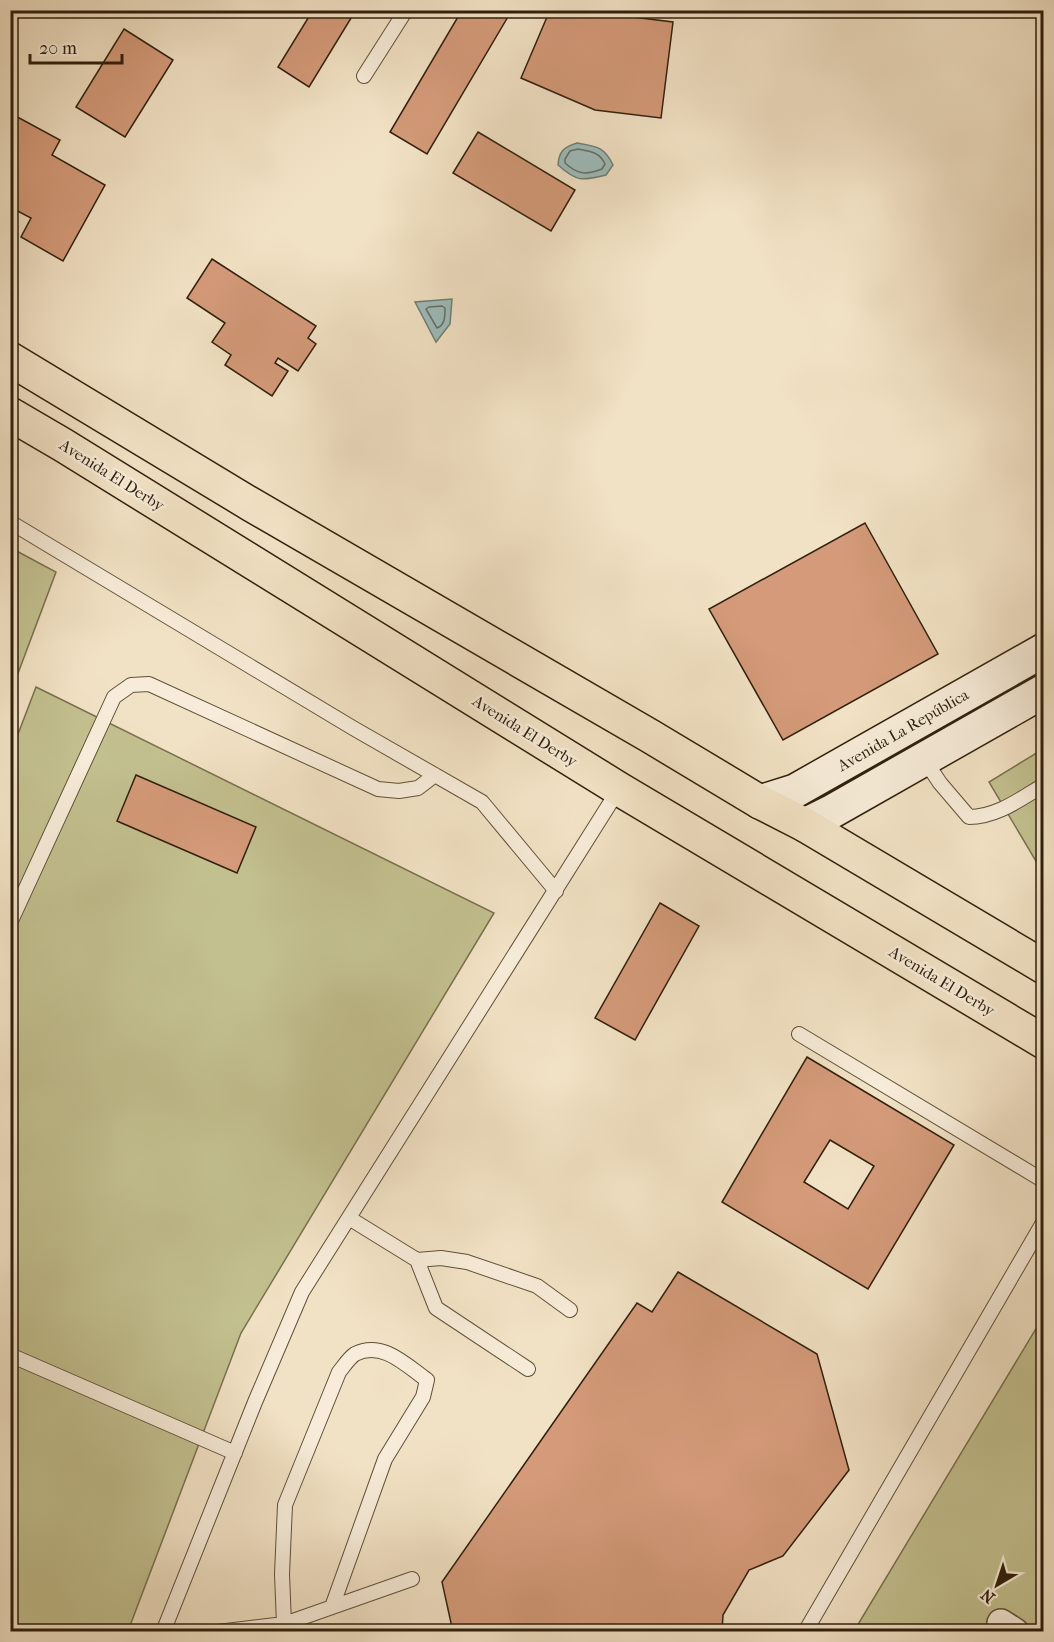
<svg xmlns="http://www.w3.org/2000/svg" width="1054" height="1642" viewBox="0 0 1054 1642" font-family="'IM FELL French Canon',serif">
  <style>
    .green { fill: #c3c08f; stroke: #79704e; stroke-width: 1.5 }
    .water { fill: #9dbcbc; stroke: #717d76; stroke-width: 1.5 }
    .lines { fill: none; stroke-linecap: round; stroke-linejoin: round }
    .shore { stroke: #666e64; stroke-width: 1.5 }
    .building { fill: #d49a79; stroke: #2f1f0c; stroke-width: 1.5; fill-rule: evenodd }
    .lane-casing { stroke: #60503a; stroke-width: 16 }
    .street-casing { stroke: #60503a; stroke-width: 30 }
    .secondary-casing { stroke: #2f1f0c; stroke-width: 36 }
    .primary-casing { stroke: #2f1f0c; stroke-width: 36 }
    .lane { stroke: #f7ecd9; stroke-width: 14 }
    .street { stroke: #f7ecd9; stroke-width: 27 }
    .secondary { stroke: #f7ecd9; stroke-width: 33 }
    .primary { stroke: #f2e2c5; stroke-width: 33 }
    .labels { text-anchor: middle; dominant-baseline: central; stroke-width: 5; stroke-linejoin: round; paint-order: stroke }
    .street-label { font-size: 16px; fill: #2f1f0c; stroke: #f7ecd9 }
  </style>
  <rect width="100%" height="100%" fill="#f2e2c5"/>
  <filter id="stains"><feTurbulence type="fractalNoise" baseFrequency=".00333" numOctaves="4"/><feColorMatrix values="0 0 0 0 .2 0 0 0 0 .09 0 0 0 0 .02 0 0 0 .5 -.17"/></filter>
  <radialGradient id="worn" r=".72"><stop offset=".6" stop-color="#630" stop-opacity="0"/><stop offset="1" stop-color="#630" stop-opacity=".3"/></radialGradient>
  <path class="green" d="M 11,548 L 56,572 L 11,692 Z
    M 36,687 L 494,913 L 241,1333 L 128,1631 L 11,1631 L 10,755 Z
    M 1043,749 L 1043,873 L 989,782 Z
    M 1043,1317 L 1043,1631 L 854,1631 Z"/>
  <path class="water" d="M 577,143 C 595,146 604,146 613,165 L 606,175 C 582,181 577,182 558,165 C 559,151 564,147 577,143 Z
    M 452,299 L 450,324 L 436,342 L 415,302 Z"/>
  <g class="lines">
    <path class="shore" d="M 578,149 C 589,151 600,152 605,164 L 602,169 C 586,175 578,175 565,163 L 565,159 L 570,151 Z
      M 442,306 L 445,308 C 445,317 445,325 437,328 L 426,309 L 429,307 Z"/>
  </g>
  <path class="building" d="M 313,10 L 356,10 L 309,87 L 278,67 Z
    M 462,10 L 512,10 L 427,154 L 390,132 Z
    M 550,10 L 576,10 L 673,22 L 661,118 L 595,110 L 521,78 Z
    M 124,29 L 173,60 L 125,137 L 76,107 Z
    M 10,113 L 60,140 L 52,155 L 105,185 L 63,261 L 21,237 L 31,218 L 10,207 Z
    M 478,132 L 575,190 L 551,231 L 453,173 Z
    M 212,259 L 316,326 L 308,338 L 316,344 L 298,371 L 278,358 L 275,363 L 288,371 L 272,396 L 225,365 L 231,355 L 212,342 L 225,323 L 187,298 Z
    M 865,523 L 938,654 L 783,740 L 709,609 Z
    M 136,775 L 256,827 L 237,873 L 117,821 Z
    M 660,903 L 699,926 L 635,1040 L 595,1018 Z
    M 807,1057 L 954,1145 L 868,1289 L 722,1202 ZM 830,1140 L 874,1166 L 848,1209 L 804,1182 Z
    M 678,1272 L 817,1354 L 849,1470 L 783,1556 L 749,1570 L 723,1615 L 722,1632 L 453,1632 L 442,1582 L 637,1303 L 652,1312 Z"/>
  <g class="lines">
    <g class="lane-casing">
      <path id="lane" d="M 364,76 L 406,10
        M 10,522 L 353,728 L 482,802 L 556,891
        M 924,759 L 940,783 L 969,817 C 997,817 1020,799 1044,785
        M 10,923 L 114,697 L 131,685 L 149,684 L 378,789 L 399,791 L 418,788 L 435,775
        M 799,1034 L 1044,1181
        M 349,1218 L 417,1260 L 441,1258 L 467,1262 L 537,1286 L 570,1310
        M 417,1260 L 436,1308 L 528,1369
        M 10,1355 L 235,1453
        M 284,1624 L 282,1574 L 285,1505 L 339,1372 C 344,1366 349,1358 355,1354 C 382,1340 406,1365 427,1380 L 423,1397 L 385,1459 L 332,1607
        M 163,1632 L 255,1402 L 302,1292 L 619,789
        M 218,1632 L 284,1624 L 412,1579
        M 805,1632 L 1044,1221"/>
    </g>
    <g class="street-casing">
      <path id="street" d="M 1001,1623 L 1015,1632"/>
    </g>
    <g class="secondary-casing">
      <path id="secondary" d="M 760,802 L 795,791 L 1044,650
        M 805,825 L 831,812 L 1044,691"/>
    </g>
    <g class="primary-casing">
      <path id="primary" d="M 10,359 L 252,505 L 650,736 L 760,802 L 805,825 L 1044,967
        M 10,414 L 63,445 L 619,789 L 1044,1042"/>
    </g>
    <use href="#lane" class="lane"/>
    <use href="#street" class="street"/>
    <use href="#secondary" class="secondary"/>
    <use href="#primary" class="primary"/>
  </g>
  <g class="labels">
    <g class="street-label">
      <text transform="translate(112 475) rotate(32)">Avenida El Derby</text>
      <text transform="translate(903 730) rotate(-30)">Avenida La República</text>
      <text transform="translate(525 731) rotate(32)">Avenida El Derby</text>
      <text transform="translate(942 981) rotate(31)">Avenida El Derby</text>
    </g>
  </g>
  <rect width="1054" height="1642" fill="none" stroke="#f2e2c5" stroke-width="36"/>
  <rect x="12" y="12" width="1030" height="1618" fill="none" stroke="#2f1f0c" stroke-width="3"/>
  <rect x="18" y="18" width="1018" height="1606" fill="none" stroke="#2f1f0c" stroke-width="1.5"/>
  <g transform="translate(997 1585) rotate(219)" stroke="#f7ecd9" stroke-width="4.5" paint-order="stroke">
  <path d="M0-4.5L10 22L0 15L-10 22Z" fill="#2f1f0c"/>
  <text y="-9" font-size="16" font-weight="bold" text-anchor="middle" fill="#2f1f0c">N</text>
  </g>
  <path d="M30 54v9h92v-9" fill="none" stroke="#2f1f0c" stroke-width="3"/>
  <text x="39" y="54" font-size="18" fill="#2f1f0c" stroke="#f7ecd9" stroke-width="4.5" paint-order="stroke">20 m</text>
  <rect width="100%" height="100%" filter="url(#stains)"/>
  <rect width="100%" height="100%" fill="url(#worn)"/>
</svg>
